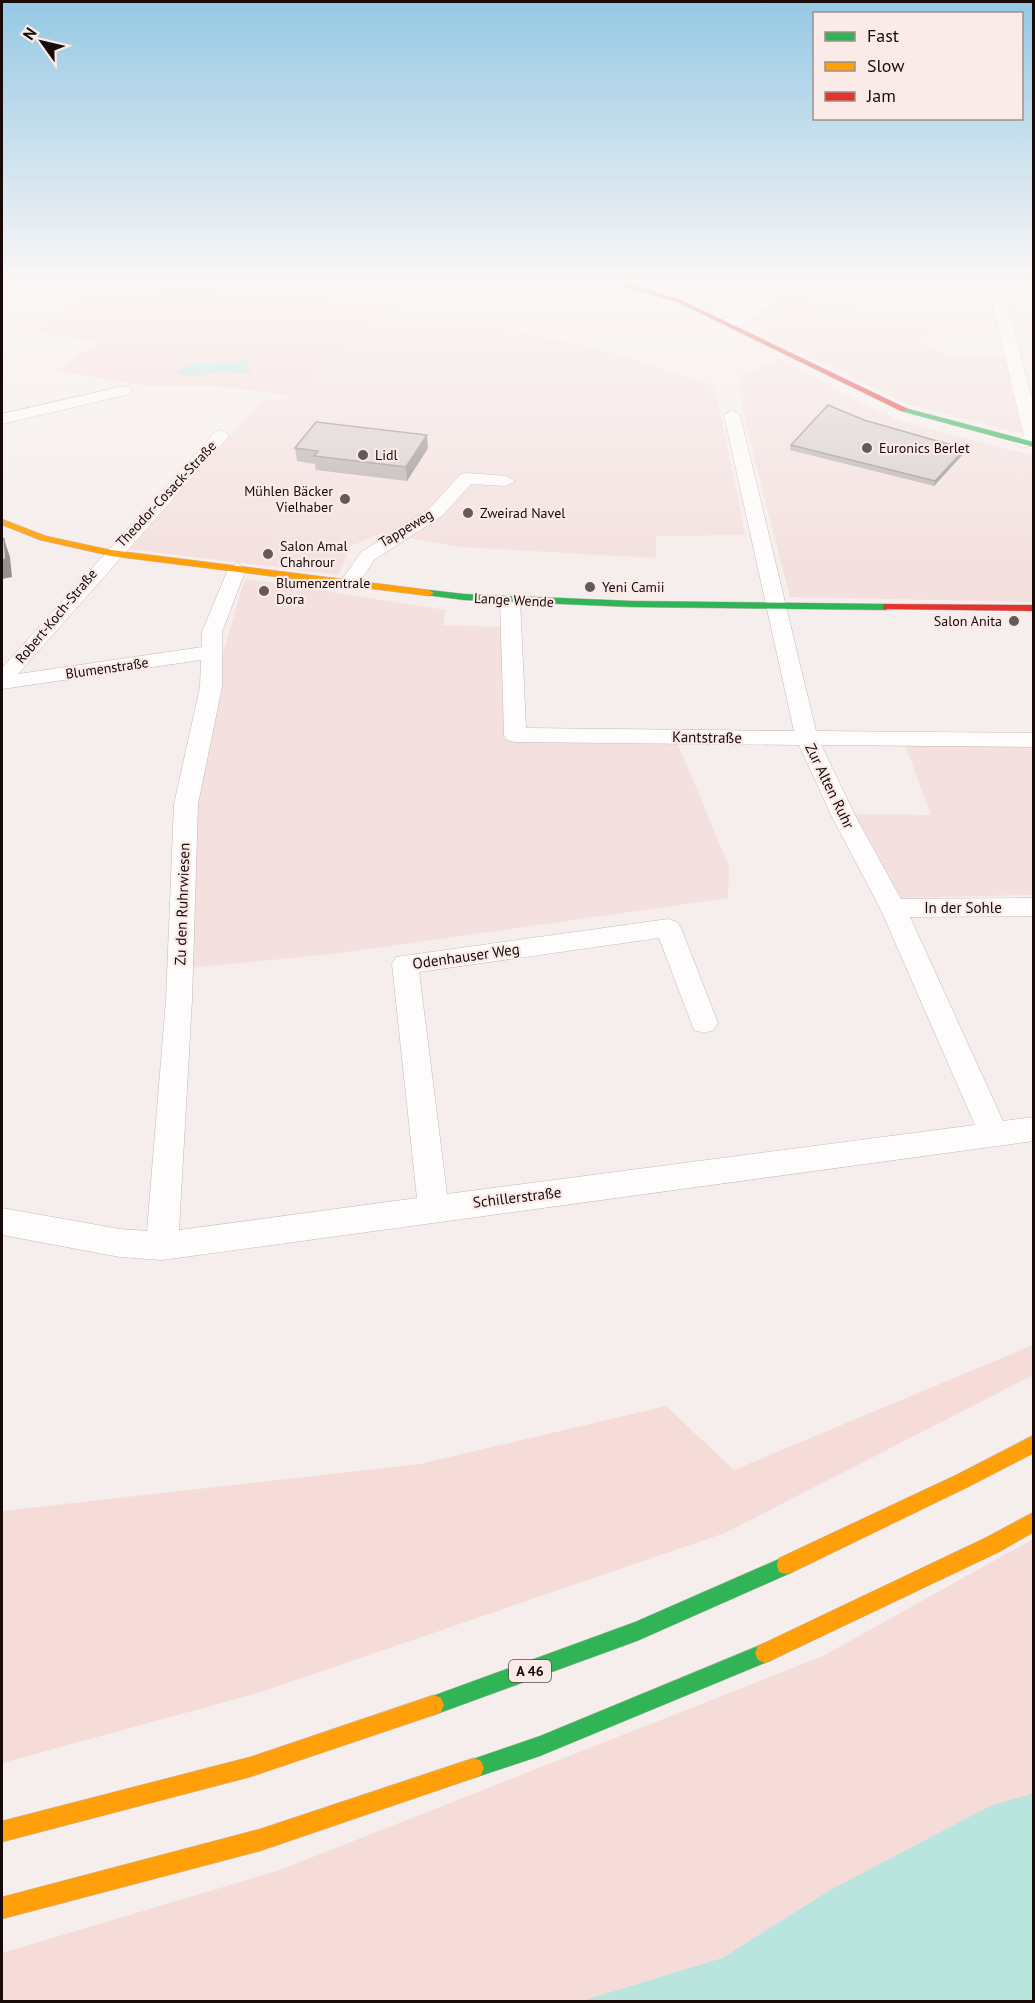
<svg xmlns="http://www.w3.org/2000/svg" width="1035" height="2003" viewBox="0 0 1035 2003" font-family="'PT Sans',sans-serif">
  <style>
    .built { fill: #f4e1df }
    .green { fill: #f5dcd9 }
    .water { fill: #bae5df }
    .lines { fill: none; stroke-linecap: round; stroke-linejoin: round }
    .street-casing { stroke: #c3b9b7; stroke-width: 1 }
    .fast-casing { stroke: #c3b9b7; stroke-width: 1 }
    .slow-casing { stroke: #c3b9b7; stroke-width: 1 }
    .jam-casing { stroke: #c3b9b7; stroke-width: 1 }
    .street { fill: #fefcfc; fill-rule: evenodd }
    .fast { fill: #30b455; fill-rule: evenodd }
    .slow { fill: #ff9f0a; fill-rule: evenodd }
    .jam { fill: #e5322d; fill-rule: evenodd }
    .wall { fill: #bab1af }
    .shaded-wall { fill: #97908f }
    .building { fill: #d8cecc; stroke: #97908f; stroke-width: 1.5 }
    .poi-dot { fill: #655a58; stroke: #faeae8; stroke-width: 2 }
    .labels { text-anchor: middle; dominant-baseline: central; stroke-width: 4.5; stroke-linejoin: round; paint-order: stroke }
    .far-poi-label { font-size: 14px; fill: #170a09; stroke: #faeae8; text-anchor: start }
    .far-street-label { font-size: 14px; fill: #170a09; stroke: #faeae8 }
    .shield { fill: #faeae8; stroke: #5b4d4c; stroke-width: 1.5 }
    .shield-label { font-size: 14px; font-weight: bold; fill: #170a09 }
    .street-label { font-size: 15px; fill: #170a09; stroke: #faeae8 }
  </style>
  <rect width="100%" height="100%" fill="#f6eeec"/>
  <path class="built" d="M 780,295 L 882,316 L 936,331 L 918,340 L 951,355 L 1009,358 L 1023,434 L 910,405 L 741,324 Z
    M 383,309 L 482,323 L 603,350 L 715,386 L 745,535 L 656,536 L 656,558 L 460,547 L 382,533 L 351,546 L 338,575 L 129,549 L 260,402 L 295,396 Z
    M 782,359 L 867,406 L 901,421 L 1033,456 L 1033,602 L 790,597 L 742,409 L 739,376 Z
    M 247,579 L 446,610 L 443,625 L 505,627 L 501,669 L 504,738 L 512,742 L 677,742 L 729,866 L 728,898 L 341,953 L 190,968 L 197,805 L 217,708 L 222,658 L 242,587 Z
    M 905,745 L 1033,746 L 1033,895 L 900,898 L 853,814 L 931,815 Z"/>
  <path class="green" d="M 169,282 L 234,282 L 215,298 L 315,300 L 387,306 L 295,396 L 225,387 L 142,385 L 56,371 L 96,342 L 35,331 L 96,291 L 148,297 Z
    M 1033,1345 L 1033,1375 L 725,1533 L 258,1693 L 2,1763 L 2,1511 L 420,1464 L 666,1406 L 734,1470 Z
    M 1033,1539 L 1033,1793 L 993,1805 L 830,1890 L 722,1958 L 581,2001 L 2,2002 L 2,1953 L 280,1870 L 823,1656 Z"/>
  <path class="water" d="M 248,361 L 254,363 L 245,366 L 253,372 C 243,376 234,372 224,372 C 207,373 192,381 176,371 L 193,363 Z
    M 1033,1793 L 1033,2001 L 581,2001 L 722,1958 L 830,1890 L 990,1806 Z"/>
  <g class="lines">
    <g class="street-casing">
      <path id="street" d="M 2,282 L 41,282 L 104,291 L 111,295 L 104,299 L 8,286 Z
        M 775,282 L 790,282 C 776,299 746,332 722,326 L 722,320 L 740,314 Z
        M 987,282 L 1001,282 L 1034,406 L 1034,444 L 1022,448 L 1014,443 L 1024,436 Z
        M 124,386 L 130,388 L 132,391 L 130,394 L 2,424 L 2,414 Z
        M 732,410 L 740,415 L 816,731 L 1034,733 L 1034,747 L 821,745 L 857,819 L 901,899 L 1034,898 L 1034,916 L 910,917 L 1003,1121 L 1034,1117 L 1034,1141 L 162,1260 L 120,1257 L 2,1235 L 2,1208 L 120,1229 L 147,1231 L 166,1000 L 174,804 L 200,687 L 201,660 L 2,689 L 2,668 L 215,432 L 221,430 L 229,435 L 227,438 L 18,674 L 202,647 L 202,632 L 228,569 L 237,563 L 246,569 L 222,632 L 222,687 L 198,804 L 192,1000 L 179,1230 L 417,1198 L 392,964 L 396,957 L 668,919 L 677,922 L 681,928 L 718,1023 L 714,1030 L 704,1033 L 694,1030 L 659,938 L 419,972 L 447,1194 L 975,1125 L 880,908 L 833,819 L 799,745 L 515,742 L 507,740 L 504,735 L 500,600 L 510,594 L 520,600 L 526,728 L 794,731 L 724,415 Z
        M 467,473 L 506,476 L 515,481 L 506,486 L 471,484 L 442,516 L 374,560 L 356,588 L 342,588 L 339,584 L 361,552 L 430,508 L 461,474 Z"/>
    </g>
    <g class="fast-casing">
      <path id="fast" d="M 901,407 L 1034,442 L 1034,447 L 901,411 Z
        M 429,590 L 464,594 L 632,601 L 886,604 L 891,607 L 886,610 L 632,607 L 464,600 L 426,595 L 424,593 Z
        M 786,1556 L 793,1558 L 795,1565 L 793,1572 L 637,1641 L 434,1715 L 427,1712 L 424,1705 L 427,1698 L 635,1622 Z
        M 765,1643 L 772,1646 L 775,1653 L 772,1660 L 540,1756 L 474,1778 L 467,1775 L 464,1768 L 467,1761 L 540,1736 Z"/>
    </g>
    <g class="slow-casing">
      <path id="slow" d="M 2,519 L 46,536 L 111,550 L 429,590 L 434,593 L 429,596 L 111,556 L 40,540 L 2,525 Z
        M 1034,1435 L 1034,1453 L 968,1487 L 793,1572 L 786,1574 L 779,1572 L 777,1565 L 779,1558 L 956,1475 Z
        M 1034,1512 L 1034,1532 L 999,1552 L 772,1660 L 765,1663 L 758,1660 L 755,1653 L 758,1646 L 985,1538 Z
        M 434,1695 L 441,1698 L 444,1705 L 441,1712 L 434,1715 L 250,1777 L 2,1842 L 2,1821 L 250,1757 Z
        M 474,1758 L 481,1761 L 484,1768 L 481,1775 L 474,1778 L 260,1851 L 2,1919 L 2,1897 L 260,1829 Z"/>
    </g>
    <g class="jam-casing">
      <path id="jam" d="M 596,282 L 633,285 L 681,300 L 908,409 L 901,411 L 677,302 L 632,289 Z
        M 886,604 L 1034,605 L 1034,611 L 883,609 L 883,605 Z"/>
    </g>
    <use href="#street" class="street"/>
    <use href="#fast" class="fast"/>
    <use href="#slow" class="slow"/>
    <use href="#jam" class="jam"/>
  </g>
  <path class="wall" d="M 864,420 L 965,449 L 964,453 L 934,486 L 790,450 L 791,445 Z
    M 295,448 L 428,448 L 407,481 L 316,470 L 315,464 L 297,461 Z"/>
  <path class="shaded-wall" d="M 427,435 L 428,448 L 407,481 L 406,467 Z
    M 965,449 L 964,453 L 934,486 L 935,481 Z
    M 4,539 L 10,557 L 12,577 L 2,579 L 2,560 Z"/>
  <path class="building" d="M 828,405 L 864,420 L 965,449 L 935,481 L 791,445 Z
    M 316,422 L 427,435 L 406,467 L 314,456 L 318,451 L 295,448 Z
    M 2,538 L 4,539 L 6,559 L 2,560 Z"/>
  <linearGradient id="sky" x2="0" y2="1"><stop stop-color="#95c8e4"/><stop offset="0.5" stop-color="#fbf7f6"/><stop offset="1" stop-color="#fbf7f6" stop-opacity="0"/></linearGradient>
  <rect width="1035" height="563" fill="url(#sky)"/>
  <g class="poi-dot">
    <circle cx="867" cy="448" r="6"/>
    <circle cx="363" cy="455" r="6"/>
    <circle cx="345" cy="499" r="6"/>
    <circle cx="468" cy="513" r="6"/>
    <circle cx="268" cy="554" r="6"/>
    <circle cx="590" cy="587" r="6"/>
    <circle cx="264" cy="591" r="6"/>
    <circle cx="1014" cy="621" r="6"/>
  </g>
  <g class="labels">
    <g class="far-poi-label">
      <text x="879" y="448">Euronics Berlet</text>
      <text x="375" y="455">Lidl</text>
      <text x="333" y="491" text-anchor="end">Mühlen Bäcker<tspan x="333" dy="16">Vielhaber</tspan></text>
      <text x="480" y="513">Zweirad Navel</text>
      <text x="280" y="546">Salon Amal<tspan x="280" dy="16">Chahrour</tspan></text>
      <text x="276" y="583">Blumenzentrale<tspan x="276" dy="16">Dora</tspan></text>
      <text x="602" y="587">Yeni Camii</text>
      <text x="1002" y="621" text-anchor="end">Salon Anita</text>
    </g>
    <g class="far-street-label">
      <text transform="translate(166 494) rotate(-47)">Theodor-Cosack-Straße</text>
      <text transform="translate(406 528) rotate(-31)">Tappeweg</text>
      <text transform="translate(514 600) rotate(3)">Lange Wende</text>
      <text transform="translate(56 616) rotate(-50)">Robert-Koch-Straße</text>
      <text transform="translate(107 668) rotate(-8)">Blumenstraße</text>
    </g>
    <rect class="shield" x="509" y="1660" width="42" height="22" rx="4.5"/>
    <g class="shield-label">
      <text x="530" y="1671">A 46</text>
    </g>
    <g class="street-label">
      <text transform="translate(707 737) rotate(1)">Kantstraße</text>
      <text transform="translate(830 786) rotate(64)">Zur Alten Ruhr</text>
      <text transform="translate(182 904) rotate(-88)">Zu den Ruhrwiesen</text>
      <text x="963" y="907">In der Sohle</text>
      <text transform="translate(466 956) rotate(-8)">Odenhauser Weg</text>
      <text transform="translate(517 1197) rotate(-7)">Schillerstraße</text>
    </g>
  </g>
  <rect width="1035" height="2003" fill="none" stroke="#170a09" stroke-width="6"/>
  <rect x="813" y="12" width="210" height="108" fill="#faeae8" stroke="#9f908f" stroke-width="1.5"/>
  <rect x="825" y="32" width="30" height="9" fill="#30b455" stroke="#9f908f" stroke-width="1.5"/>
  <text x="867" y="42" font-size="18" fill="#170a09">Fast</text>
  <rect x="825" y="62" width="30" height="9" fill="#ff9f0a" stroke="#9f908f" stroke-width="1.5"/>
  <text x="867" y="72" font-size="18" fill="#170a09">Slow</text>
  <rect x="825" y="92" width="30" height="9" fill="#e5322d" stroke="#9f908f" stroke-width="1.5"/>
  <text x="867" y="102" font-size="18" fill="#170a09">Jam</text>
  <g transform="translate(42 42) rotate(304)" stroke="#faeae8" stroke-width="4.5" paint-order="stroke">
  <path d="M0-4.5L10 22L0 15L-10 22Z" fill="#170a09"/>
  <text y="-9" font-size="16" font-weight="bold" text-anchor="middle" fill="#170a09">N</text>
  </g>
</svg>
